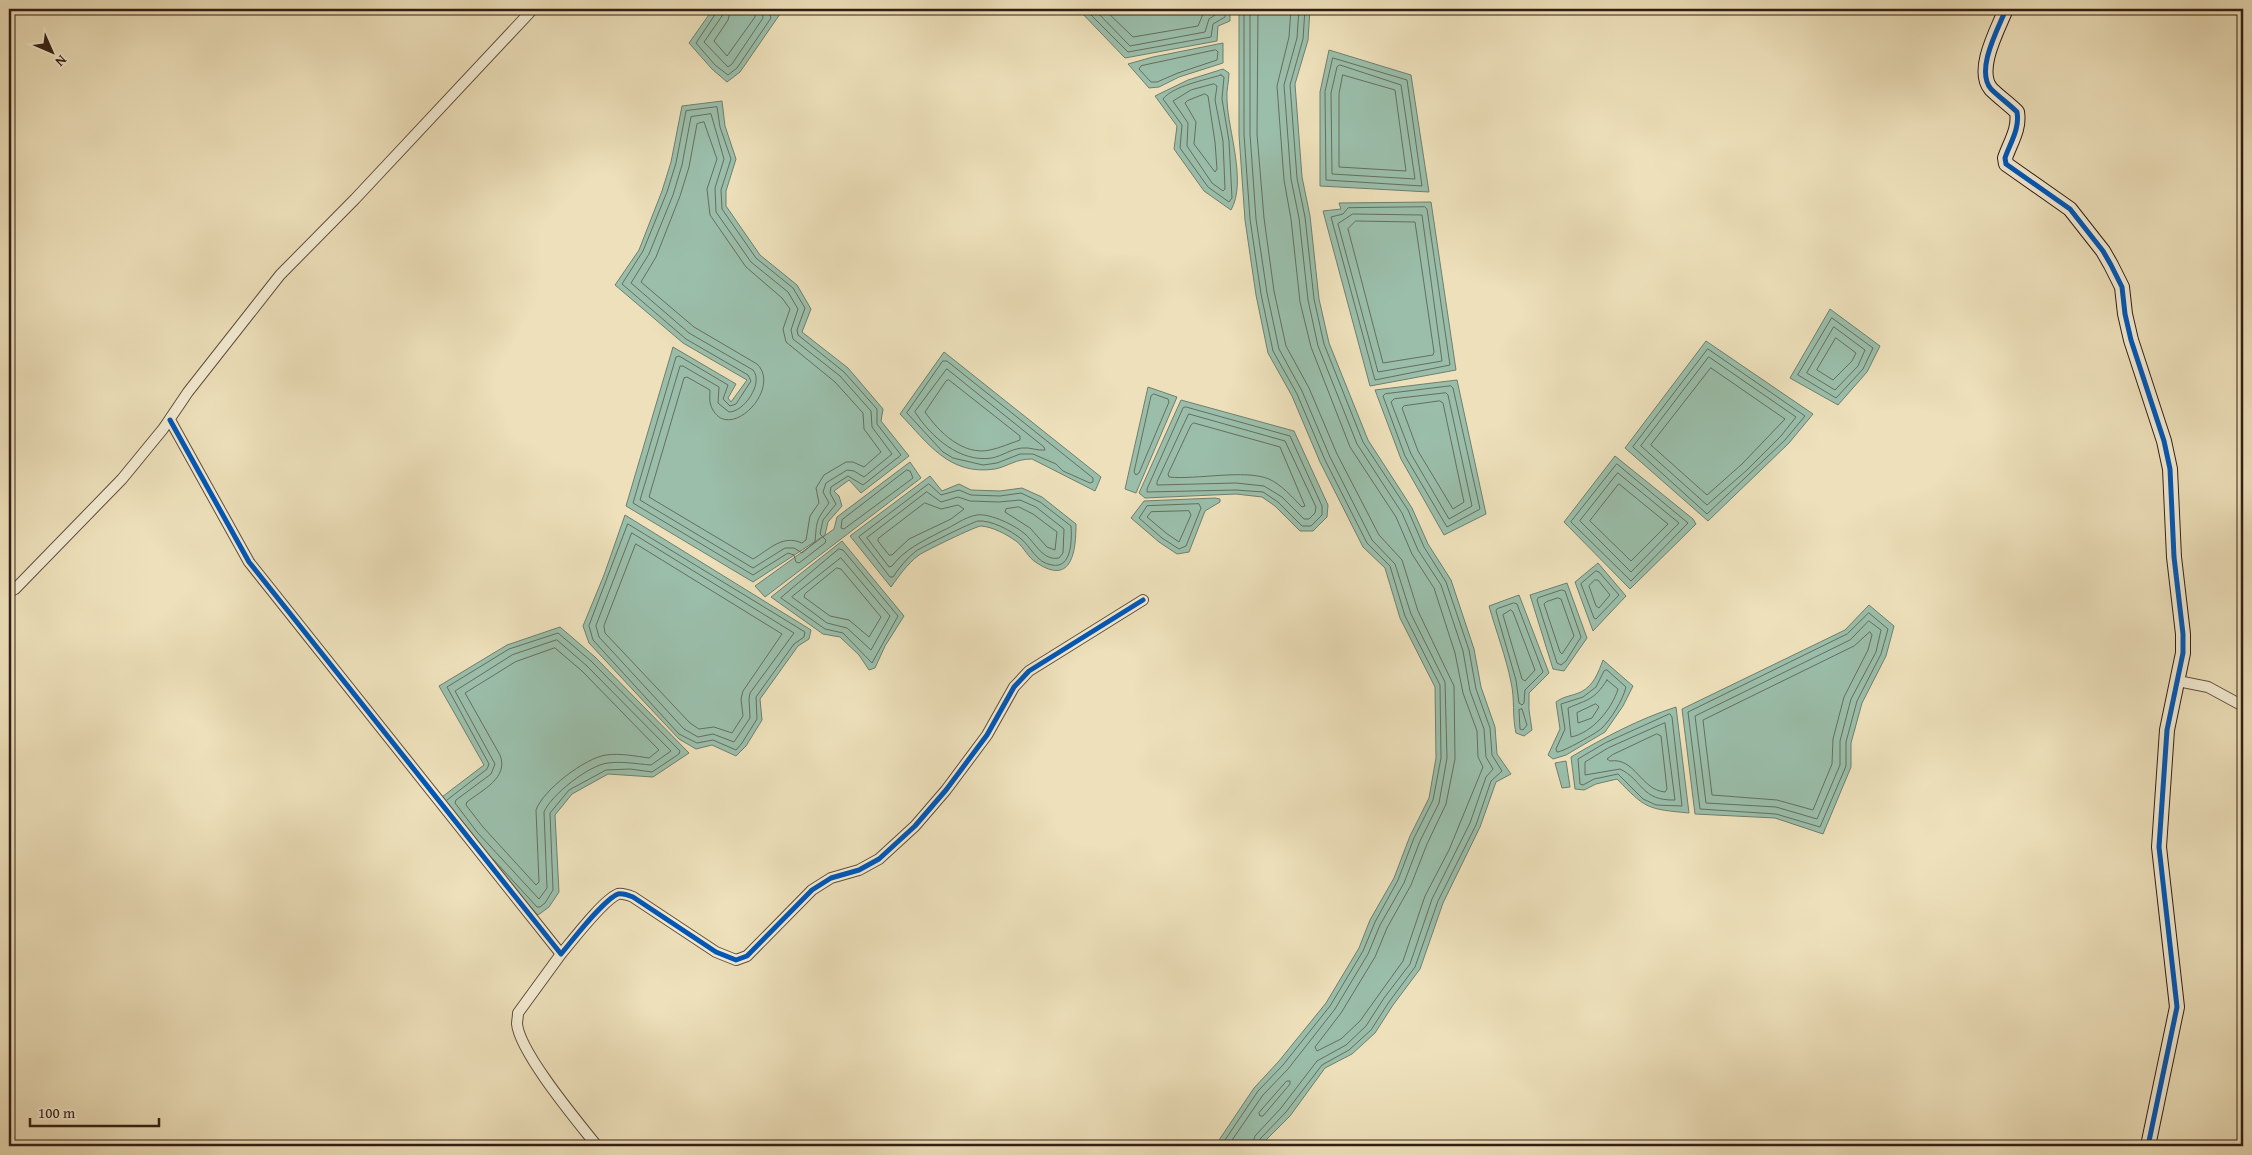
<svg xmlns="http://www.w3.org/2000/svg" width="2252" height="1155" viewBox="0 0 2252 1155" font-family="'Gentium Book Plus',serif">
  <style>
    .water { fill: #9abeaa; stroke: #707e6e }
    .lines { fill: none; stroke-linecap: round; stroke-linejoin: round }
    .shore { stroke: #666e5e; stroke-width: 1 }
    .street-casing { stroke: #614e3d; stroke-width: 12 }
    .secondary-casing { stroke: #321e13; stroke-width: 16 }
    .street { stroke: #f3ebd2; stroke-width: 10 }
    .secondary { stroke: #f3ebd2; stroke-width: 14 }
    .cycleway-casing { stroke: #f3ebd2; stroke-width: 8 }
    .cycleway { stroke: #0057b8; stroke-width: 5 }
  </style>
  <rect width="100%" height="100%" fill="#ede0ba"/>
  <filter id="stains"><feTurbulence type="fractalNoise" baseFrequency=".004" numOctaves="4"/><feColorMatrix values="0 0 0 0 .2 0 0 0 0 .09 0 0 0 0 .02 0 0 0 .5 -.17"/></filter>
  <radialGradient id="worn" r=".72"><stop offset=".6" stop-color="#630" stop-opacity="0"/><stop offset="1" stop-color="#630" stop-opacity=".3"/></radialGradient>
  <path class="water" d="M 713,9 L 769,9 L 780,14 L 740,72 L 727,82 L 712,69 L 689,43 Z
    M 1078,9 L 1230,9 L 1230,21 L 1218,26 L 1217,41 L 1125,58 Z
    M 1239,9 L 1310,9 L 1308,40 L 1295,84 L 1302,177 L 1310,216 L 1319,299 L 1329,343 L 1368,440 L 1412,508 L 1428,544 L 1451,580 L 1474,649 L 1481,687 L 1495,727 L 1497,754 L 1511,774 L 1496,782 L 1480,827 L 1443,903 L 1420,969 L 1393,1005 L 1375,1033 L 1352,1054 L 1325,1068 L 1290,1116 L 1264,1142 L 1263,1146 L 1215,1146 L 1254,1088 L 1279,1061 L 1326,1003 L 1359,948 L 1370,920 L 1394,878 L 1410,836 L 1429,798 L 1436,758 L 1435,687 L 1400,618 L 1385,568 L 1363,547 L 1320,462 L 1292,396 L 1268,353 L 1256,295 L 1245,220 L 1239,135 Z
    M 1223,43 L 1223,63 L 1179,77 L 1159,87 L 1149,88 L 1128,64 L 1153,57 Z
    M 1329,50 L 1411,75 L 1429,192 L 1320,186 L 1320,92 Z
    M 1223,69 L 1229,73 C 1229,82 1226,91 1227,100 C 1228,131 1247,182 1231,210 L 1204,191 L 1174,149 L 1177,126 L 1155,96 L 1188,80 Z
    M 722,101 L 725,126 L 736,159 L 726,191 L 726,206 L 760,255 L 797,285 L 811,309 L 802,332 L 848,368 L 883,409 L 881,421 L 909,456 L 861,493 L 849,480 L 834,491 L 839,496 L 842,506 L 828,522 L 825,535 L 753,582 L 626,506 L 673,347 L 736,384 L 728,398 L 731,402 L 747,380 L 683,343 L 615,285 L 639,250 L 662,191 L 671,162 L 682,106 Z
    M 1431,202 L 1456,370 L 1370,386 L 1323,211 L 1341,209 L 1339,203 Z
    M 1830,309 L 1880,346 L 1867,372 L 1838,405 L 1790,378 Z
    M 1706,341 L 1813,414 L 1789,443 L 1708,521 L 1625,448 Z
    M 944,352 L 1101,477 L 1095,491 L 1032,459 C 1015,459 1009,466 995,469 C 949,476 928,443 900,414 Z
    M 1457,380 L 1486,514 L 1444,535 L 1401,459 L 1375,390 Z
    M 1148,387 L 1177,397 L 1136,493 L 1125,489 Z
    M 1181,400 L 1294,431 L 1328,505 L 1327,517 L 1313,531 L 1300,531 L 1275,506 L 1262,497 L 1236,494 L 1145,498 L 1139,493 Z
    M 1615,456 L 1693,519 L 1696,524 L 1630,589 L 1564,522 Z
    M 910,462 L 921,478 L 765,597 L 755,586 L 834,529 L 837,517 Z
    M 930,476 L 942,491 L 959,484 L 971,490 L 1000,491 L 1022,488 L 1042,497 L 1076,524 C 1076,551 1072,586 1037,563 C 1028,558 1024,547 1016,541 C 1006,534 993,527 981,526 C 976,526 925,551 919,555 C 907,564 899,576 891,587 L 850,536 Z
    M 1215,498 L 1220,499 L 1220,502 L 1205,511 L 1189,552 L 1177,554 L 1159,542 L 1131,518 L 1144,501 Z
    M 625,515 L 811,630 L 809,639 L 798,646 L 760,699 L 762,720 L 746,746 L 736,756 L 712,745 L 696,749 L 679,739 L 589,643 L 583,626 L 604,575 Z
    M 842,541 L 904,616 L 885,646 L 875,668 L 869,670 L 859,655 L 840,637 L 823,634 L 771,597 Z
    M 1598,563 L 1626,596 L 1593,631 L 1575,582 Z
    M 1567,583 L 1587,638 L 1564,671 L 1553,669 L 1530,595 Z
    M 1519,595 L 1549,673 L 1529,693 L 1529,710 L 1532,730 L 1524,736 L 1516,733 C 1512,716 1515,699 1511,682 C 1506,657 1496,631 1489,606 Z
    M 1869,605 L 1894,626 L 1886,656 L 1862,703 L 1851,743 L 1851,767 L 1823,834 L 1775,818 L 1695,814 L 1682,709 L 1845,630 Z
    M 560,627 L 595,657 L 689,753 L 653,777 L 608,774 L 572,794 L 555,815 L 559,892 L 549,907 L 538,915 L 468,839 L 438,800 L 484,765 L 439,686 L 507,645 Z
    M 1603,660 L 1633,686 L 1623,706 L 1605,732 L 1566,755 L 1553,759 L 1548,755 L 1560,729 L 1556,702 C 1564,696 1572,696 1581,692 C 1594,685 1598,673 1603,660 Z
    M 1676,707 L 1689,813 C 1647,809 1646,809 1617,779 L 1596,784 L 1584,790 L 1575,789 L 1571,757 C 1605,737 1639,719 1676,707 Z
    M 1566,761 L 1570,787 L 1562,788 L 1555,763 Z"/>
  <g class="lines">
    <path class="shore" d="M 717,9 L 716,13 L 696,43 L 715,65 L 728,75 L 737,68 L 771,18 L 768,9
      M 723,9 L 722,16 L 704,42 L 728,67 L 732,64 L 763,18 L 762,9
      M 731,9 L 728,20 L 714,41 L 727,56 L 755,17 L 755,9
      M 1085,9 L 1128,52 L 1211,37 L 1213,24 L 1225,17 L 1225,9
      M 1094,9 L 1130,46 L 1205,32 L 1209,19 L 1218,13 L 1219,9
      M 1104,9 L 1133,37 L 1198,26 L 1203,14 L 1210,9
      M 1258,9 L 1257,134 L 1264,218 L 1274,291 L 1286,346 L 1309,388 L 1337,454 L 1379,535 L 1402,560 L 1418,611 L 1454,686 L 1455,759 L 1446,804 L 1427,844 L 1411,885 L 1387,928 L 1375,957 L 1341,1013 L 1315,1047 L 1317,1051 L 1341,1039 L 1360,1021 L 1403,961 L 1425,896 L 1449,850 L 1483,767 L 1478,757 L 1477,731 L 1463,693 L 1455,653 L 1434,588 L 1412,554 L 1396,517 L 1350,447 L 1311,347 L 1300,302 L 1291,219 L 1284,180 L 1277,86 L 1289,37 L 1291,9
      M 1216,50 L 1218,52 L 1217,60 L 1178,73 L 1157,82 L 1151,82 L 1139,69 L 1141,66 Z
      M 1333,58 L 1407,80 L 1422,186 L 1326,180 L 1325,92 Z
      M 1340,65 L 1401,85 L 1415,179 L 1332,174 L 1331,93 L 1337,67 Z
      M 1221,75 L 1224,77 L 1222,99 L 1229,141 L 1232,198 L 1229,202 L 1208,187 L 1180,148 L 1182,125 L 1163,99 C 1173,86 1205,80 1221,75 Z
      M 1343,75 L 1395,90 L 1406,171 L 1339,167 L 1339,94 Z
      M 1214,84 L 1217,86 L 1215,100 L 1223,141 L 1225,189 L 1223,191 L 1212,183 L 1187,146 L 1188,123 L 1173,101 L 1191,90 Z
      M 1205,94 L 1208,96 L 1215,142 L 1217,169 L 1215,172 L 1194,144 L 1196,122 L 1185,103 L 1187,101 Z
      M 717,107 L 720,127 L 731,159 L 721,190 L 722,209 L 756,258 L 793,288 L 805,308 L 797,330 L 798,335 L 844,372 L 877,409 L 877,424 L 901,455 L 863,485 L 848,476 L 831,487 L 830,493 L 836,504 L 823,520 L 820,534 L 826,540 L 825,543 L 799,563 L 796,562 L 794,555 L 788,553 L 753,575 L 633,503 L 676,357 L 679,356 L 728,385 L 723,399 L 730,406 L 736,404 L 751,381 L 748,375 L 686,339 L 622,284 L 643,251 L 667,192 L 676,163 L 686,111 Z
      M 711,114 L 724,159 L 715,188 L 716,212 L 751,262 L 788,292 L 798,309 L 791,330 L 793,339 L 840,376 L 871,411 L 872,427 L 892,454 L 864,477 L 854,471 L 847,470 L 826,483 L 823,492 L 829,503 C 815,522 817,521 815,542 L 802,553 L 794,548 L 785,548 L 753,568 L 640,500 L 680,366 L 683,366 L 719,387 L 718,403 L 729,412 C 744,412 764,383 753,370 L 689,333 L 631,283 L 649,254 L 673,195 L 682,165 L 691,117 Z
      M 704,122 L 717,159 L 707,189 L 710,215 L 746,267 L 782,298 L 790,309 L 783,329 L 786,342 L 835,382 L 863,413 L 864,429 L 881,452 L 864,467 L 853,462 L 846,462 L 824,475 L 816,488 L 819,503 L 810,516 L 806,540 L 802,543 C 782,534 769,550 753,559 L 649,497 L 684,378 L 687,377 L 710,390 C 710,395 709,401 711,406 C 727,446 783,389 757,364 L 694,327 L 641,282 L 656,257 L 680,196 L 689,167 L 697,124 Z
      M 1425,207 L 1427,209 L 1450,365 L 1375,380 L 1331,217 L 1343,214 L 1348,208 Z
      M 1353,214 L 1422,215 L 1442,361 L 1378,372 L 1338,224 Z
      M 1356,221 L 1415,222 L 1434,352 L 1433,355 L 1383,363 L 1348,229 Z
      M 1832,318 L 1873,348 L 1863,369 L 1836,398 L 1798,375 Z
      M 1834,327 L 1865,350 L 1858,366 L 1835,390 L 1807,373 Z
      M 1836,338 L 1856,353 L 1852,361 L 1833,380 L 1817,370 Z
      M 1708,349 L 1805,416 L 1785,440 L 1707,514 L 1633,447 Z
      M 1709,357 L 1796,417 L 1781,436 L 1747,470 L 1707,505 L 1641,446 Z
      M 943,361 L 947,361 L 1093,478 L 1093,482 L 1090,483 L 1063,471 L 1056,464 L 1033,454 L 1020,454 L 997,463 L 983,465 L 953,458 L 943,452 L 907,413 Z
      M 1711,368 L 1785,419 L 1742,464 L 1707,495 L 1651,445 Z
      M 947,369 L 1044,447 L 1045,450 C 1038,451 1030,447 1022,448 C 1011,449 1002,456 992,458 C 960,463 931,437 915,412 Z
      M 949,380 L 1020,436 L 1020,440 C 1011,443 1000,448 990,450 C 963,456 939,432 925,412 L 946,381 Z
      M 1451,386 L 1453,388 L 1480,509 L 1447,527 L 1405,456 L 1383,396 L 1385,394 Z
      M 1446,393 L 1448,395 L 1472,506 L 1449,519 L 1411,454 L 1391,402 L 1394,399 Z
      M 1154,394 L 1168,399 L 1169,402 L 1139,473 L 1136,475 L 1134,472 L 1151,396 Z
      M 1440,401 L 1443,403 L 1464,502 L 1453,509 L 1418,451 L 1402,408 L 1404,406 Z
      M 1186,407 L 1290,436 L 1322,506 L 1322,515 L 1311,526 L 1302,526 L 1278,502 L 1263,492 L 1236,490 L 1147,492 L 1147,489 L 1183,408 Z
      M 1189,414 L 1285,441 L 1316,507 L 1315,513 L 1309,519 L 1304,519 L 1282,497 L 1264,486 L 1236,483 L 1157,485 L 1157,482 Z
      M 1194,423 L 1280,447 L 1305,506 L 1302,507 C 1292,497 1282,485 1269,479 C 1245,469 1196,480 1169,477 L 1168,474 L 1191,425 Z
      M 1617,464 L 1688,523 L 1631,581 L 1571,522 Z
      M 907,470 L 910,471 L 913,478 L 844,529 L 841,528 L 842,520 Z
      M 1618,473 L 1679,523 L 1631,572 L 1580,521 Z
      M 929,484 L 941,495 L 959,490 L 971,495 L 1000,496 L 1021,493 L 1040,502 L 1071,526 C 1072,539 1072,569 1052,565 C 1036,563 1031,546 1020,538 C 1010,530 991,520 978,521 C 972,522 922,547 916,551 C 907,558 899,568 893,577 L 890,577 L 859,537 Z
      M 1619,484 L 1668,524 L 1631,561 L 1590,521 Z
      M 927,492 L 941,502 L 958,497 L 970,501 L 999,502 L 1020,500 L 1036,507 L 1064,529 L 1063,553 L 1059,558 C 1043,561 1036,544 1026,535 C 1017,526 990,513 977,515 C 964,517 954,526 942,531 C 923,541 905,549 892,566 L 889,567 L 867,538 Z
      M 925,503 L 941,509 L 958,505 L 964,509 L 951,519 L 909,539 L 892,555 L 889,555 L 878,541 L 878,539 Z
      M 1199,504 L 1201,508 L 1186,546 L 1179,549 L 1162,538 L 1139,518 L 1147,506 Z
      M 1019,507 L 1033,514 L 1057,532 L 1055,550 L 1047,547 L 1030,528 L 1005,512 L 1006,509 Z
      M 1189,511 L 1191,515 L 1179,542 L 1166,533 L 1147,517 L 1151,512 Z
      M 628,524 L 805,632 L 804,637 L 794,644 L 756,697 L 757,719 L 742,743 L 736,750 L 713,740 L 697,743 L 679,734 L 593,640 L 589,626 Z
      M 632,533 L 794,633 L 750,693 L 749,699 L 750,718 L 734,742 L 713,734 L 698,737 L 684,729 L 599,637 L 596,626 Z
      M 636,544 L 782,634 L 743,691 L 741,699 L 743,716 L 732,733 L 714,727 L 699,729 L 690,723 L 605,633 L 604,626 Z
      M 839,549 L 843,550 L 898,616 L 872,663 L 843,633 L 825,629 L 781,598 Z
      M 841,558 L 890,616 L 871,650 L 847,628 L 827,623 L 792,597 Z
      M 837,568 L 841,569 L 881,617 L 869,637 L 849,620 L 830,616 L 804,597 L 805,594 Z
      M 1596,571 L 1599,572 L 1619,595 L 1596,619 L 1594,618 L 1581,584 Z
      M 1595,580 L 1598,580 L 1610,595 L 1599,608 L 1596,606 L 1589,586 Z
      M 1562,590 L 1565,591 L 1581,637 L 1566,661 L 1561,665 L 1557,663 L 1537,600 L 1538,598 Z
      M 1558,598 L 1561,599 L 1574,636 L 1562,654 L 1560,652 L 1544,604 L 1546,602 Z
      M 1514,603 L 1517,604 L 1543,672 L 1525,690 L 1524,703 L 1522,705 L 1519,703 L 1516,680 L 1496,611 L 1497,609 Z
      M 1511,610 L 1513,612 L 1535,670 L 1525,681 L 1522,679 L 1503,615 Z
      M 1869,613 L 1888,629 L 1881,654 L 1857,701 L 1846,742 L 1846,766 L 1820,827 L 1776,814 L 1700,809 L 1688,712 L 1847,634 Z
      M 1869,621 L 1881,630 L 1876,652 L 1851,699 L 1840,741 L 1840,765 L 1817,819 L 1776,807 L 1706,803 L 1695,716 L 1850,640 Z
      M 1870,632 L 1872,635 L 1868,650 L 1844,697 L 1833,739 L 1832,764 L 1813,810 L 1777,800 L 1712,795 L 1703,720 L 1854,646 Z
      M 557,640 L 587,666 L 671,751 L 651,765 C 637,764 622,761 608,763 C 589,765 551,795 544,812 L 547,888 L 539,899 L 477,832 L 455,803 L 456,800 L 491,774 L 495,764 L 455,691 L 512,655 Z
      M 555,648 L 582,671 L 659,750 L 649,758 C 635,756 620,753 606,755 C 585,758 543,790 536,810 L 539,882 L 536,885 L 483,827 L 466,805 L 467,802 C 482,790 509,778 500,755 L 465,693 L 515,662 Z
      M 1607,670 L 1626,687 C 1623,700 1611,719 1602,728 C 1597,733 1563,752 1557,752 L 1556,749 L 1565,729 L 1561,704 L 1583,697 L 1596,687 L 1604,671 Z
      M 1607,680 L 1618,689 C 1612,709 1592,733 1571,737 L 1568,708 C 1589,699 1594,700 1607,680 Z
      M 1596,704 L 1599,707 L 1592,718 L 1578,723 L 1577,713 Z
      M 1522,709 L 1527,725 L 1523,730 L 1520,729 L 1519,710 Z
      M 1670,714 L 1672,717 L 1682,806 L 1656,805 L 1643,799 L 1618,774 L 1594,779 L 1583,785 L 1580,784 L 1578,759 L 1605,743 Z
      M 1665,723 L 1675,800 C 1641,801 1643,780 1620,769 L 1585,775 L 1585,762 L 1608,748 Z
      M 1657,734 L 1661,736 L 1667,789 L 1665,792 C 1641,790 1635,757 1610,761 L 1607,759 L 1612,755 Z
      M 447,800 L 487,769 L 489,764 L 447,687 L 509,649 L 558,633 L 591,661 L 680,751 L 679,754 L 652,772 L 630,769 L 606,770 L 569,790 L 550,813 L 553,890 L 545,903 L 540,907 L 537,907 L 493,859
      M 1287,1081 L 1290,1081 L 1290,1084 L 1263,1116 L 1260,1116 L 1259,1113 Z
      M 1221,1146 L 1258,1091 L 1283,1065 L 1330,1006 L 1363,951 L 1375,922 L 1398,880 L 1414,838 L 1433,800 L 1441,758 L 1440,685 L 1405,616 L 1390,566 L 1367,543 L 1325,460 L 1297,394 L 1273,351 L 1261,294 L 1250,219 L 1244,134 L 1244,9
      M 1228,1146 L 1263,1095 L 1288,1069 L 1335,1009 L 1368,954 L 1380,925 L 1404,883 L 1420,841 L 1439,803 L 1447,758 L 1445,682 L 1411,614 L 1395,564 L 1372,540 L 1330,457 L 1302,391 L 1279,349 L 1267,293 L 1256,219 L 1250,134 L 1250,9
      M 1252,1146 L 1255,1136 L 1281,1108 L 1317,1061 L 1346,1045 L 1366,1026 L 1384,998 L 1410,964 L 1432,899 L 1470,823 L 1486,777 L 1493,769 L 1486,757 L 1484,729 L 1470,691 L 1463,651 L 1441,585 L 1418,550 L 1402,513 L 1357,444 L 1318,346 L 1308,300 L 1299,218 L 1291,179 L 1284,85 L 1297,38 L 1299,9
      M 1258,1146 L 1260,1139 L 1286,1112 L 1322,1065 L 1349,1050 L 1371,1030 L 1389,1002 L 1415,967 L 1438,901 L 1476,825 L 1491,781 L 1502,771 L 1492,755 L 1490,728 L 1476,689 L 1469,650 L 1446,582 L 1424,547 L 1408,510 L 1363,442 L 1324,344 L 1314,299 L 1305,217 L 1297,178 L 1290,85 L 1303,39 L 1305,9"/>
    <g class="street-casing">
      <path id="street" d="M 170,420 L 249,562 L 561,954 C 572,941 603,900 618,894 C 623,893 628,895 633,897 L 716,952 L 736,960 L 747,956 L 812,890 L 831,878 L 859,870 L 879,859 L 915,826 L 946,790 L 987,735 L 1014,687 L 1029,671 L 1143,600
        M 9,592 L 15,589 L 122,479 L 163,429 L 188,392 L 280,275 L 355,199 L 533,9
        M 2178,681 L 2208,687 L 2243,706
        M 561,954 L 518,1013 C 518,1017 517,1021 517,1024 C 520,1053 578,1122 597,1146"/>
    </g>
    <g class="secondary-casing">
      <path id="secondary" d="M 2006,9 C 1998,29 1975,70 1991,89 C 1999,97 2009,104 2017,112 C 2020,129 2010,143 2005,158 L 2006,164 L 2070,209 L 2103,251 L 2111,265 L 2122,287 L 2125,314 L 2131,340 L 2164,441 L 2170,469 L 2174,557 L 2183,634 L 2183,653 L 2167,730 L 2159,847 L 2177,1007 L 2148,1146"/>
    </g>
    <use href="#street" class="street"/>
    <use href="#secondary" class="secondary"/>
    <g class="cycleway-casing">
      <path id="cycleway" d="M 2006,9 C 1998,29 1975,70 1991,89 C 1999,97 2009,104 2017,112 C 2020,129 2010,143 2005,158 L 2006,164 L 2070,209 L 2103,251 L 2111,265 L 2122,287 L 2125,314 L 2131,340 L 2164,441 L 2170,469 L 2174,557 L 2183,634 L 2183,653 L 2167,730 L 2159,847 L 2177,1007 L 2148,1146
        M 170,420 L 249,562 L 561,954 C 572,941 603,900 618,894 C 623,893 628,895 633,897 L 716,952 L 736,960 L 747,956 L 812,890 L 831,878 L 859,870 L 879,859 L 915,826 L 946,790 L 987,735 L 1014,687 L 1029,671 L 1143,600"/>
    </g>
    <use href="#cycleway" class="cycleway"/>
  </g>
  <rect width="2252" height="1155" fill="none" stroke="#ede0ba" stroke-width="30"/>
  <rect x="10" y="10" width="2232" height="1135" fill="none" stroke="#321e13" stroke-width="2.5"/>
  <rect x="15" y="15" width="2222" height="1125" fill="none" stroke="#321e13"/>
  <g transform="translate(52 52) rotate(135)" stroke="#f3ebd2" stroke-width="4" paint-order="stroke">
  <path d="M0-4L9 19L0 12L-9 19Z" fill="#321e13"/>
  <text y="-8" font-size="14" font-weight="bold" text-anchor="middle" fill="#321e13">N</text>
  </g>
  <path d="M30 1118v8h129v-8" fill="none" stroke="#321e13" stroke-width="2.5"/>
  <text x="38" y="1118" font-size="15" fill="#321e13" stroke="#f3ebd2" stroke-width="4" paint-order="stroke">100 m</text>
  <rect width="100%" height="100%" filter="url(#stains)"/>
  <rect width="100%" height="100%" fill="url(#worn)"/>
</svg>
